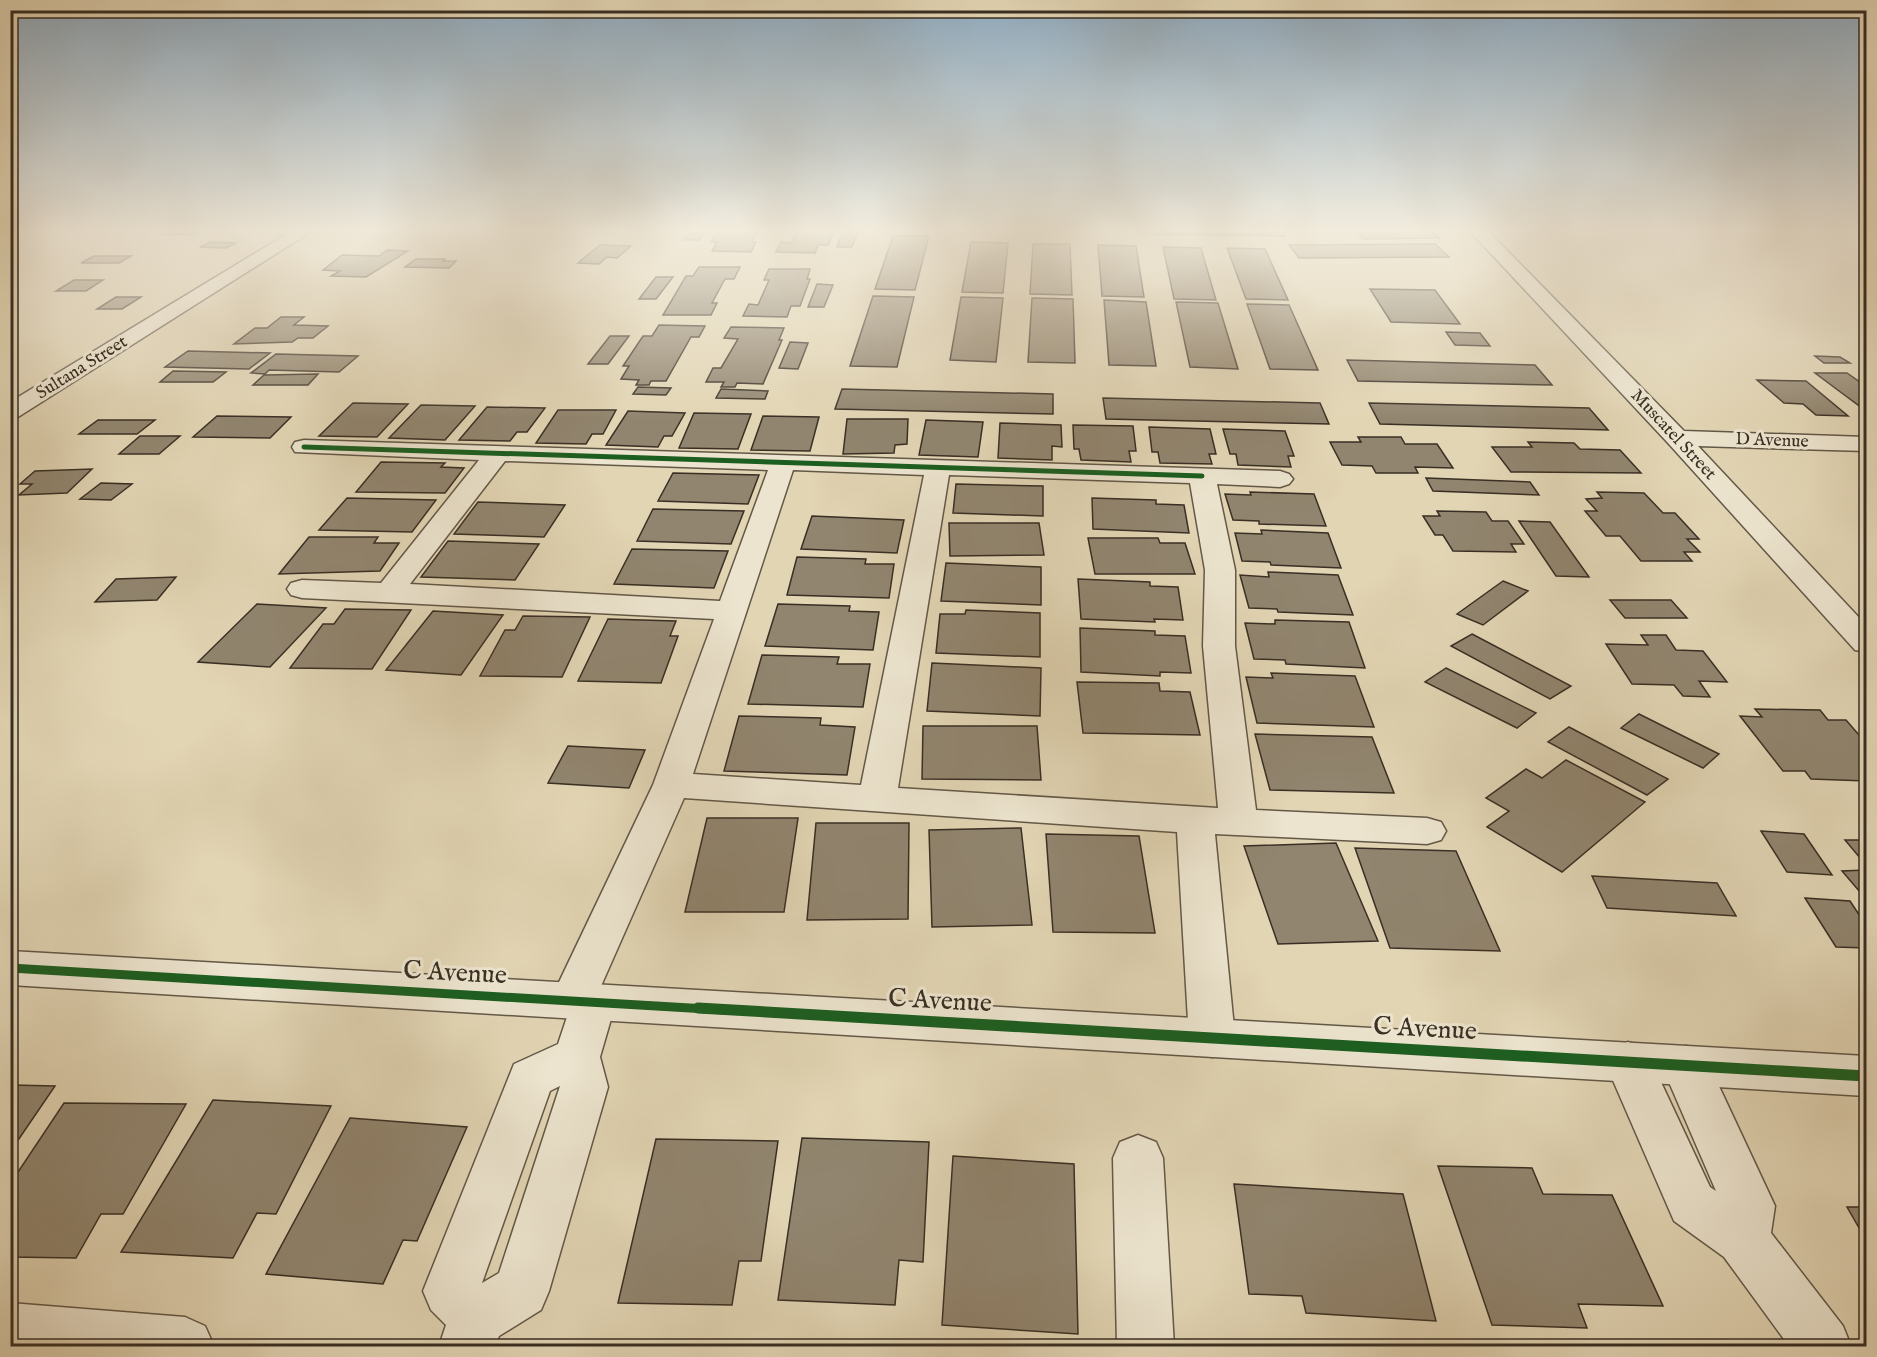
<svg xmlns="http://www.w3.org/2000/svg" width="1877" height="1357" viewBox="0 0 1877 1357" font-family="'IM FELL English',serif">
  <style>
    .building { fill: #91856f; stroke: #392f24; stroke-width: 1.5 }
    .lines { fill: none; stroke-linecap: round; stroke-linejoin: round }
    .minor-casing { stroke: #635848; stroke-width: 3 }
    .tertiary-casing { stroke: #635848; stroke-width: 3 }
    .minor { fill: #ece4ce; fill-rule: evenodd }
    .tertiary { fill: #ece4ce; fill-rule: evenodd }
    .cycleway-far2-casing { stroke: #ece4ce; stroke-width: 8 }
    .cycleway-far1-casing { stroke: #ece4ce; stroke-width: 13 }
    .cycleway-casing { stroke: #ece4ce; stroke-width: 15 }
    .cycleway-far2 { stroke: #1b5e20; stroke-width: 5 }
    .cycleway-far1 { stroke: #1b5e20; stroke-width: 9 }
    .cycleway { stroke: #1b5e20; stroke-width: 11 }
    .labels { text-anchor: middle; dominant-baseline: central; stroke-width: 6; stroke-linejoin: round; paint-order: stroke }
    .far-street-label { font-size: 18px; fill: #392f24; stroke: #ece4ce }
    .near-street-label { font-size: 26px; fill: #392f24; stroke: #ece4ce }
  </style>
  <rect width="100%" height="100%" fill="#e2d5b4"/>
  <filter id="stains"><feTurbulence type="fractalNoise" baseFrequency=".00333" numOctaves="4"/><feColorMatrix values="0 0 0 0 .2 0 0 0 0 .09 0 0 0 0 .02 0 0 0 .5 -.17"/></filter>
  <radialGradient id="worn" r=".72"><stop offset=".6" stop-color="#630" stop-opacity="0"/><stop offset="1" stop-color="#630" stop-opacity=".3"/></radialGradient>
  <path class="building" d="M 170,229 L 204,229 L 194,235 L 161,234 Z
    M 692,229 L 708,229 L 699,240 L 684,240 Z
    M 719,229 L 759,229 L 752,242 L 756,242 L 751,252 L 712,251 L 717,242 L 711,242 Z
    M 798,229 L 835,229 L 828,245 L 818,245 L 815,253 L 776,252 L 781,242 L 791,243 Z
    M 844,229 L 859,229 L 852,247 L 837,247 Z
    M 1066,229 L 1066,231 L 991,230 L 991,229 Z
    M 1138,229 L 1281,229 L 1285,236 L 1139,234 Z
    M 1353,229 L 1428,229 L 1439,238 L 1363,239 Z
    M 893,236 L 929,236 L 915,290 L 875,289 Z
    M 210,242 L 236,243 L 226,248 L 200,247 Z
    M 971,242 L 1008,243 L 1003,293 L 962,292 Z
    M 1033,244 L 1070,244 L 1072,295 L 1030,294 Z
    M 1435,244 L 1449,257 L 1299,258 L 1289,245 Z
    M 600,245 L 631,246 L 617,258 L 607,257 L 599,264 L 578,263 Z
    M 1098,245 L 1136,246 L 1144,297 L 1102,296 Z
    M 1163,247 L 1201,248 L 1216,300 L 1174,299 Z
    M 1227,248 L 1265,249 L 1288,300 L 1246,299 Z
    M 387,250 L 408,251 L 366,277 L 331,276 L 340,271 L 323,270 L 342,255 L 379,256 Z
    M 94,256 L 131,256 L 119,263 L 81,263 Z
    M 416,259 L 445,259 L 443,261 L 456,261 L 449,268 L 405,267 Z
    M 699,267 L 740,267 L 734,279 L 725,279 L 712,303 L 717,303 L 711,315 L 663,315 L 686,276 L 693,276 Z
    M 769,269 L 810,269 L 807,279 L 810,279 L 800,306 L 791,306 L 787,317 L 743,316 L 749,304 L 758,305 L 769,280 L 764,280 Z
    M 656,277 L 673,277 L 656,299 L 639,299 Z
    M 74,280 L 103,280 L 86,291 L 56,291 Z
    M 817,284 L 833,285 L 824,307 L 808,307 Z
    M 1370,289 L 1435,290 L 1460,324 L 1391,322 Z
    M 873,296 L 914,297 L 897,367 L 850,366 Z
    M 116,297 L 141,297 L 122,309 L 97,309 Z
    M 961,297 L 1003,298 L 996,362 L 950,360 Z
    M 1032,298 L 1073,299 L 1075,363 L 1028,362 Z
    M 1104,300 L 1146,302 L 1156,366 L 1109,365 Z
    M 1176,302 L 1218,303 L 1238,369 L 1190,367 Z
    M 1247,304 L 1289,305 L 1318,370 L 1270,369 Z
    M 281,317 L 304,317 L 294,325 L 328,326 L 313,338 L 298,338 L 292,342 L 234,344 L 255,328 L 267,328 Z
    M 659,325 L 705,326 L 699,337 L 691,337 L 666,381 L 651,381 L 649,385 L 636,385 L 639,380 L 621,379 L 629,366 L 623,366 L 643,336 L 652,336 Z
    M 731,327 L 784,328 L 779,340 L 782,340 L 763,384 L 737,383 L 735,387 L 721,387 L 724,382 L 706,382 L 713,368 L 721,368 L 738,339 L 724,338 Z
    M 1446,332 L 1480,333 L 1490,346 L 1455,345 Z
    M 610,336 L 629,336 L 608,364 L 588,364 Z
    M 790,342 L 808,343 L 798,369 L 779,368 Z
    M 188,351 L 270,353 L 249,369 L 165,367 Z
    M 276,354 L 358,356 L 339,372 L 269,370 L 265,374 L 251,373 Z
    M 1815,356 L 1840,357 L 1850,363 L 1824,363 Z
    M 1347,360 L 1535,365 L 1552,385 L 1358,381 Z
    M 173,371 L 226,372 L 213,382 L 160,382 Z
    M 1815,373 L 1847,373 L 1860,382 L 1866,382 L 1866,411 Z
    M 318,374 L 308,385 L 253,385 L 264,375 Z
    M 1757,380 L 1806,381 L 1848,416 L 1816,415 L 1803,404 L 1784,403 Z
    M 638,387 L 671,388 L 666,395 L 633,394 Z
    M 721,389 L 768,391 L 765,399 L 716,398 Z
    M 842,389 L 1053,394 L 1053,414 L 835,409 Z
    M 1103,398 L 1320,403 L 1329,424 L 1106,419 Z
    M 353,403 L 408,404 L 377,437 L 319,436 Z
    M 1369,403 L 1589,408 L 1608,430 L 1380,424 Z
    M 421,405 L 475,406 L 445,440 L 389,438 Z
    M 487,407 L 545,408 L 527,432 L 517,432 L 510,441 L 459,440 Z
    M 558,410 L 616,410 L 603,434 L 592,434 L 586,444 L 536,443 Z
    M 628,411 L 685,413 L 672,436 L 664,436 L 658,447 L 606,445 Z
    M 694,413 L 751,414 L 738,449 L 679,448 Z
    M 217,416 L 291,417 L 270,438 L 193,437 Z
    M 763,416 L 819,417 L 810,451 L 751,450 Z
    M 847,419 L 908,419 L 907,444 L 895,445 L 894,453 L 843,454 Z
    M 98,420 L 155,420 L 137,434 L 79,434 Z
    M 926,420 L 983,422 L 978,457 L 919,455 Z
    M 1000,423 L 1061,425 L 1062,447 L 1052,446 L 1052,460 L 998,458 Z
    M 1073,425 L 1133,426 L 1136,451 L 1129,451 L 1131,462 L 1081,460 L 1079,449 L 1074,449 Z
    M 1149,427 L 1210,429 L 1216,454 L 1209,454 L 1212,464 L 1160,463 L 1158,452 L 1152,452 Z
    M 1223,429 L 1285,431 L 1294,456 L 1288,456 L 1291,467 L 1238,465 L 1236,454 L 1230,454 Z
    M 140,436 L 180,436 L 159,454 L 119,454 Z
    M 1358,437 L 1401,437 L 1405,444 L 1437,444 L 1453,468 L 1415,467 L 1418,473 L 1376,473 L 1372,466 L 1342,465 L 1330,442 L 1361,442 Z
    M 1528,442 L 1574,443 L 1580,449 L 1620,450 L 1641,473 L 1511,472 L 1492,447 L 1532,447 Z
    M 381,462 L 445,463 L 441,467 L 464,468 L 445,493 L 356,492 Z
    M 92,469 L 67,493 L 19,495 L 32,484 L 20,484 L 35,471 Z
    M 673,473 L 759,475 L 748,504 L 658,501 Z
    M 1426,478 L 1530,482 L 1539,495 L 1433,491 Z
    M 101,483 L 132,484 L 111,500 L 80,499 Z
    M 956,484 L 1043,486 L 1043,516 L 953,513 Z
    M 1250,492 L 1314,494 L 1326,526 L 1259,524 L 1259,521 L 1233,520 L 1225,494 L 1251,495 Z
    M 1597,492 L 1644,493 L 1663,513 L 1675,513 L 1699,539 L 1687,539 L 1700,552 L 1684,552 L 1692,561 L 1641,561 L 1620,536 L 1606,536 L 1585,511 L 1597,511 L 1586,499 L 1602,498 Z
    M 347,498 L 436,500 L 412,532 L 319,530 Z
    M 1092,498 L 1156,500 L 1156,504 L 1184,505 L 1189,533 L 1093,529 Z
    M 478,502 L 565,505 L 544,537 L 454,534 Z
    M 653,509 L 744,511 L 731,544 L 637,541 Z
    M 1437,511 L 1486,512 L 1492,521 L 1508,521 L 1524,544 L 1511,544 L 1516,552 L 1453,551 L 1443,535 L 1435,535 L 1423,516 L 1440,516 Z
    M 812,516 L 904,520 L 897,553 L 801,549 Z
    M 1519,521 L 1550,522 L 1589,577 L 1556,576 Z
    M 949,523 L 1039,523 L 1044,555 L 950,556 Z
    M 1261,530 L 1328,533 L 1341,568 L 1271,565 L 1270,562 L 1242,561 L 1235,533 L 1262,534 Z
    M 309,537 L 378,537 L 374,543 L 399,543 L 380,571 L 279,574 Z
    M 1088,538 L 1158,538 L 1160,543 L 1185,543 L 1195,574 L 1095,574 Z
    M 448,541 L 539,544 L 515,580 L 421,577 Z
    M 632,549 L 728,551 L 714,588 L 614,584 Z
    M 797,557 L 866,559 L 865,564 L 894,564 L 889,598 L 787,595 Z
    M 946,563 L 1041,567 L 1041,605 L 941,601 Z
    M 1268,572 L 1338,575 L 1353,615 L 1278,612 L 1277,609 L 1249,608 L 1240,575 L 1269,577 Z
    M 176,577 L 157,600 L 95,602 L 116,579 Z
    M 1078,579 L 1150,582 L 1150,586 L 1178,587 L 1183,620 L 1154,619 L 1155,622 L 1081,619 Z
    M 1503,581 L 1528,591 L 1483,625 L 1457,614 Z
    M 1610,600 L 1671,600 L 1687,618 L 1625,618 Z
    M 257,604 L 326,608 L 270,667 L 198,662 Z
    M 778,604 L 850,606 L 849,611 L 879,612 L 873,650 L 765,646 Z
    M 345,609 L 411,610 L 372,669 L 290,668 L 323,624 L 334,624 Z
    M 966,610 L 1040,613 L 1040,657 L 936,653 L 940,614 L 965,614 Z
    M 433,611 L 503,615 L 461,675 L 386,670 Z
    M 523,616 L 590,617 L 562,677 L 480,676 L 505,630 L 515,630 Z
    M 608,619 L 676,621 L 670,636 L 678,636 L 661,683 L 578,681 Z
    M 1275,620 L 1349,622 L 1365,668 L 1286,664 L 1285,660 L 1254,659 L 1245,623 L 1275,624 Z
    M 1080,628 L 1155,631 L 1155,635 L 1185,636 L 1191,673 L 1160,672 L 1160,676 L 1081,672 Z
    M 1472,634 L 1571,686 L 1550,699 L 1451,646 Z
    M 1641,635 L 1666,635 L 1676,650 L 1703,651 L 1727,682 L 1699,681 L 1710,697 L 1683,696 L 1674,685 L 1632,684 L 1606,644 L 1648,645 Z
    M 762,655 L 839,657 L 837,664 L 870,664 L 863,707 L 748,704 Z
    M 932,663 L 1041,668 L 1040,716 L 927,711 Z
    M 1446,668 L 1536,713 L 1517,728 L 1425,682 Z
    M 1271,673 L 1355,676 L 1374,727 L 1257,723 L 1246,677 L 1273,678 Z
    M 1077,682 L 1159,683 L 1160,691 L 1190,692 L 1200,735 L 1083,733 Z
    M 1755,709 L 1820,710 L 1828,720 L 1846,720 L 1866,743 L 1866,781 L 1811,779 L 1805,771 L 1783,771 L 1740,716 L 1762,717 Z
    M 1639,714 L 1719,754 L 1703,768 L 1621,728 Z
    M 739,716 L 821,718 L 820,725 L 855,727 L 847,775 L 724,771 Z
    M 923,726 L 1037,726 L 1041,780 L 922,779 Z
    M 1569,727 L 1668,779 L 1647,795 L 1548,742 Z
    M 1255,734 L 1372,737 L 1394,793 L 1270,790 Z
    M 568,746 L 645,750 L 629,788 L 548,783 Z
    M 1566,760 L 1645,802 L 1562,872 L 1487,827 L 1509,811 L 1486,798 L 1526,769 L 1542,778 Z
    M 707,818 L 798,818 L 784,912 L 685,912 Z
    M 816,823 L 909,823 L 908,919 L 807,920 Z
    M 1021,828 L 1032,925 L 932,927 L 929,830 Z
    M 1761,831 L 1804,834 L 1832,875 L 1787,872 Z
    M 1046,834 L 1139,836 L 1155,933 L 1053,932 Z
    M 1845,840 L 1866,840 L 1866,865 Z
    M 1336,843 L 1378,941 L 1278,944 L 1244,846 Z
    M 1355,848 L 1456,851 L 1500,951 L 1390,948 Z
    M 1866,870 L 1866,899 L 1842,871 Z
    M 1592,876 L 1717,883 L 1736,916 L 1607,908 Z
    M 1805,898 L 1850,901 L 1866,925 L 1866,948 L 1836,947 Z
    M 10,1085 L 55,1086 L 10,1152 Z
    M 213,1100 L 331,1106 L 276,1214 L 257,1213 L 233,1258 L 121,1252 Z
    M 64,1103 L 186,1104 L 123,1214 L 101,1214 L 76,1258 L 10,1257 L 10,1184 Z
    M 350,1118 L 467,1127 L 417,1241 L 403,1240 L 383,1284 L 266,1274 Z
    M 802,1138 L 929,1142 L 923,1262 L 899,1260 L 895,1305 L 778,1300 Z
    M 656,1139 L 778,1141 L 761,1261 L 739,1261 L 732,1305 L 618,1303 Z
    M 953,1156 L 1074,1164 L 1078,1334 L 942,1325 Z
    M 1438,1166 L 1532,1168 L 1543,1194 L 1612,1195 L 1663,1306 L 1578,1304 L 1587,1328 L 1492,1325 Z
    M 1234,1184 L 1403,1194 L 1436,1321 L 1306,1313 L 1302,1296 L 1249,1294 Z
    M 1847,1207 L 1866,1207 L 1866,1240 Z
    M 1427,1340 L 1429,1346 L 1244,1346 L 1243,1343 Z"/>
  <g class="lines">
    <g class="minor-casing">
      <path id="minor" d="M 1468,229 L 1486,229 L 1684,431 L 1866,437 L 1866,451 L 1698,446 L 1866,625 L 1866,652 L 1855,650 L 1668,443 Z
        M 304,440 L 1280,471 L 1289,474 L 1293,479 L 1289,484 L 1280,487 L 1217,484 L 1235,570 L 1235,646 L 1256,810 L 1427,818 L 1441,822 L 1446,831 L 1441,840 L 1427,844 L 1215,834 L 1235,1038 L 1228,1051 L 1212,1057 L 1196,1051 L 1189,1038 L 1177,832 L 684,798 L 601,986 L 610,989 L 616,1002 L 600,1057 L 608,1087 L 549,1291 L 541,1310 L 499,1336 L 495,1346 L 439,1346 L 446,1325 L 431,1310 L 423,1291 L 514,1064 L 558,1044 L 567,1017 L 556,1014 L 550,1001 L 653,785 L 714,619 L 302,598 L 291,595 L 287,589 L 291,583 L 302,580 L 381,583 L 479,460 L 295,452 L 292,447 L 295,442 ZM 505,461 L 768,470 L 720,601 L 410,584 ZM 793,470 L 924,475 L 861,785 L 693,774 ZM 949,475 L 1190,483 L 1205,570 L 1203,646 L 1218,808 L 898,788 ZM 560,1086 L 499,1273 L 482,1283 L 550,1091 Z
        M 1628,1042 L 1645,1048 L 1710,1187 L 1716,1191 L 1662,1066 L 1669,1052 L 1686,1046 L 1703,1052 L 1775,1206 L 1771,1233 L 1843,1326 L 1851,1346 L 1789,1346 L 1724,1257 L 1674,1221 L 1605,1062 L 1611,1048 Z
        M 1138,1135 L 1156,1142 L 1163,1158 L 1174,1346 L 1117,1346 L 1113,1158 L 1120,1142 Z
        M 10,1303 L 185,1317 L 205,1326 L 214,1346 L 10,1346 Z"/>
    </g>
    <g class="tertiary-casing">
      <path id="tertiary" d="M 295,229 L 315,229 L 18,417 L 10,419 L 10,402 Z
        M 10,951 L 1866,1056 L 1866,1096 L 10,985 Z"/>
    </g>
    <use href="#minor" class="minor"/>
    <use href="#tertiary" class="tertiary"/>
    <g class="cycleway-far2-casing">
      <path id="cycleway-far2" d="M 304,447 L 1202,476"/>
    </g>
    <g class="cycleway-far1-casing">
      <path id="cycleway-far1" d="M 10,968 L 724,1010"/>
    </g>
    <g class="cycleway-casing">
      <path id="cycleway" d="M 698,1008 L 1866,1076"/>
    </g>
    <use href="#cycleway-far2" class="cycleway-far2"/>
    <use href="#cycleway-far1" class="cycleway-far1"/>
    <use href="#cycleway" class="cycleway"/>
  </g>
  <linearGradient id="sky" x2="0" y2="1"><stop stop-color="#8fabc0"/><stop offset="0.55" stop-color="#f2ecdd"/><stop offset="1" stop-color="#f2ecdd" stop-opacity="0"/></linearGradient>
  <rect width="1877" height="419" fill="url(#sky)"/>
  <g class="labels">
    <g class="far-street-label">
      <text transform="translate(82 368) rotate(-32)">Sultana Street</text>
      <text transform="translate(1673 435) rotate(47)">Muscatel Street</text>
      <text transform="translate(1772 441) rotate(2)">D Avenue</text>
    </g>
    <g class="near-street-label">
      <text transform="translate(455 973) rotate(3)">C Avenue</text>
      <text transform="translate(940 1001) rotate(3)">C Avenue</text>
      <text transform="translate(1425 1029) rotate(3)">C Avenue</text>
    </g>
  </g>
  <rect width="1877" height="1357" fill="none" stroke="#e2d5b4" stroke-width="36"/>
  <rect x="12" y="12" width="1853" height="1333" fill="none" stroke="#392f24" stroke-width="3"/>
  <rect x="18" y="18" width="1841" height="1321" fill="none" stroke="#392f24" stroke-width="1.5"/>
  <rect width="100%" height="100%" filter="url(#stains)"/>
  <rect width="100%" height="100%" fill="url(#worn)"/>
</svg>
